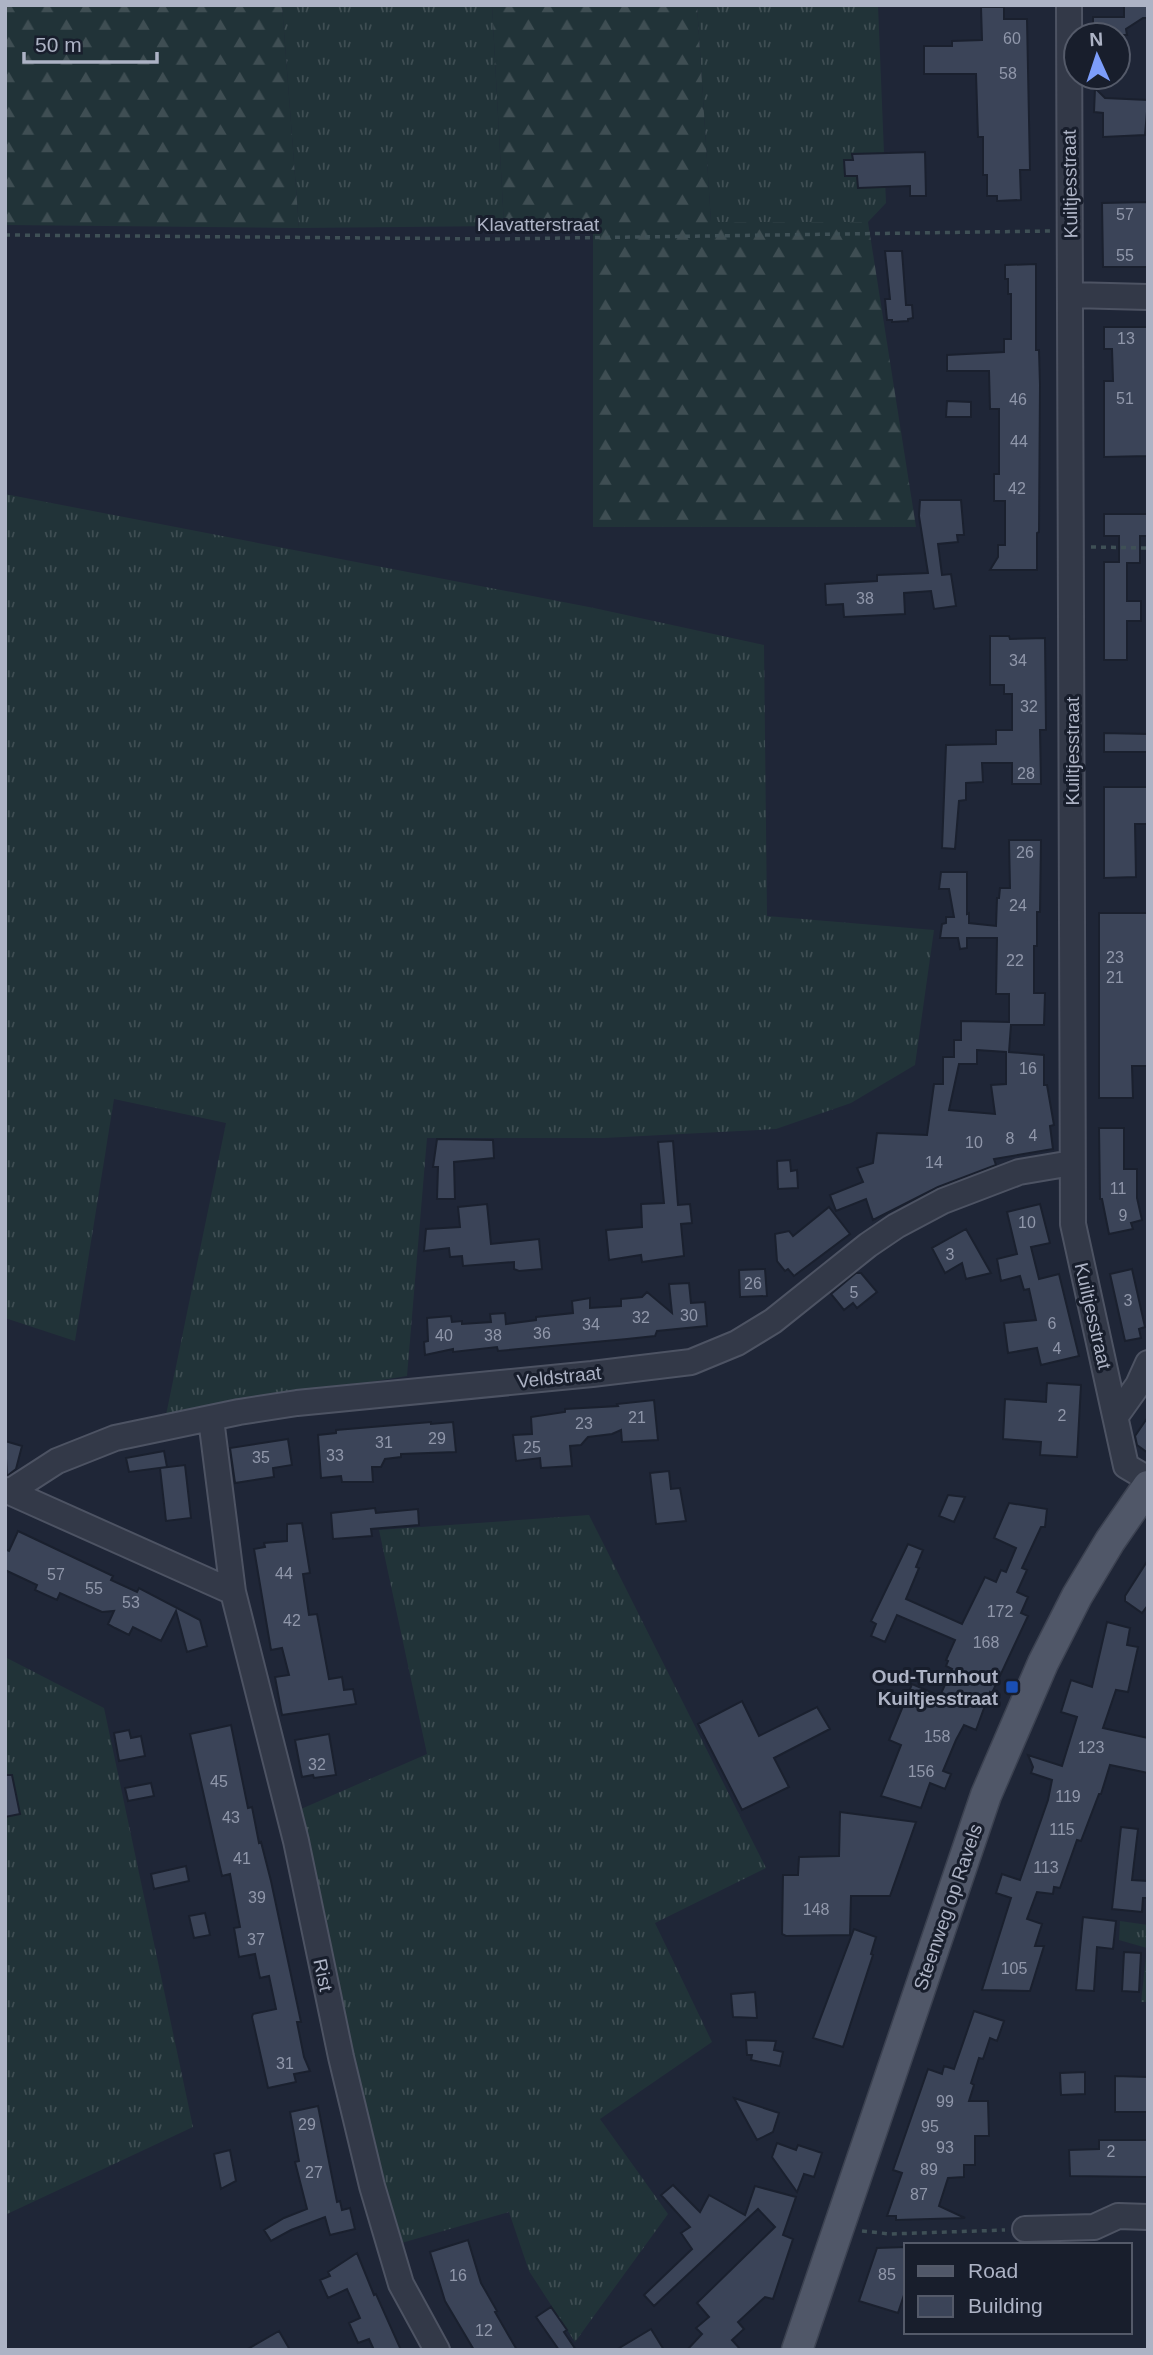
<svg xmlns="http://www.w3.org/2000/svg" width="1153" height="2355" viewBox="0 0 1153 2355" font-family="Helvetica,sans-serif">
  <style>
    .grass { fill: url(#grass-tufts) }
    .forest { fill: url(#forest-firs) }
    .building { fill: #3b4458; stroke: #1a202e; stroke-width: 2; fill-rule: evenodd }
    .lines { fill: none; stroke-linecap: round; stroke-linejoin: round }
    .minor-casing { stroke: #4d5363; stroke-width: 28 }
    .major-casing { stroke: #3c4251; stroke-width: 33 }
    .path { stroke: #3f5056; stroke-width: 3.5; stroke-dasharray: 5 5; stroke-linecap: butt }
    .minor { stroke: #333948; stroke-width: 24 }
    .major { stroke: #505768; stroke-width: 30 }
    .transit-dot { fill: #1a4fb4; stroke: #181e2c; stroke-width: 2.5 }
    .labels { text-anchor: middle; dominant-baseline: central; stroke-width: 6; stroke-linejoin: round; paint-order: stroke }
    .number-label { font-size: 16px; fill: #9097aa }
    .street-label { font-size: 19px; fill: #adb3c5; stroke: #181e2c }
    .poi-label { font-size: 19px; font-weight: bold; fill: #adb3c5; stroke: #181e2c; text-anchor: end }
  </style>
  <defs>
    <pattern id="grass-tufts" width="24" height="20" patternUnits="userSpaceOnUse" patternTransform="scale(1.75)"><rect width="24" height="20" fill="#213338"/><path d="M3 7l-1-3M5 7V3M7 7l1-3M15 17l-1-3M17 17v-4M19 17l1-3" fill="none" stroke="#3f4e53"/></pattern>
    <pattern id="forest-firs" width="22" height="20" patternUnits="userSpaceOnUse" patternTransform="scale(1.75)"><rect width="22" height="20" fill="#213338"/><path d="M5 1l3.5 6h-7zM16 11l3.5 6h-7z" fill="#3f4e53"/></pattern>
  </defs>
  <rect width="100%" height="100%" fill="#1f2637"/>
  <path class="grass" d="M 282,5 L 492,5 L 504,226 L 299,228 Z
    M 697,5 L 878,5 L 886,203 L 868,222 L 711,223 Z
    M 5,494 L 594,608 L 764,645 L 767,916 L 934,930 L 915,1065 L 851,1103 L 776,1129 L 604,1138 L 427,1138 L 407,1376 L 166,1415 L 226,1123 L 114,1099 L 75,1341 L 5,1318 Z
    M 589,1515 L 766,1868 L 655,1923 L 712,2042 L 600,2119 L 668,2214 L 575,2342 L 529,2271 L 509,2212 L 398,2244 L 379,2174 L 301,1809 L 427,1754 L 379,1530 Z
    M 5,1657 L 104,1708 L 193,2127 L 5,2215 Z
    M 1120,1921 L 1148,1925 L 1148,2002 L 1141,2002 L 1147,1948 L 1119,1940 Z"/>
  <path class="forest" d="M 5,5 L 282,5 L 299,228 L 5,225 Z
    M 492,5 L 697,5 L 711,222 L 868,222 L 916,527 L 593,527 L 593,225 L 504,226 Z"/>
  <path class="building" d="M 1124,5 L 1148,5 L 1148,18 L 1143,18 L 1126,29 L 1127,35 L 1093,35 L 1093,17 L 1124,17 Z
    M 981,7 L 1004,7 L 1004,19 L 1027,19 L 1030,170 L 1020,170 L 1021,200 L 997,201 L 997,196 L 987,196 L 987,175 L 983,175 L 983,137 L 978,137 L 976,74 L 924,74 L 924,46 L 952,46 L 952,41 L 982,40 Z
    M 1095,88 L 1105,98 L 1148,100 L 1145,135 L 1103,137 L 1103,113 L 1094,112 Z
    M 925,152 L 926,196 L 910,196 L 910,186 L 858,188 L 857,176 L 845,176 L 844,160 L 853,160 L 852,154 Z
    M 1148,202 L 1148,267 L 1103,267 L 1102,203 Z
    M 885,251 L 902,251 L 906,305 L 912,305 L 913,318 L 908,319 L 908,321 L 892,322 L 892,320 L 887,320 L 885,299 L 890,299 Z
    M 1036,264 L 1036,350 L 1039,350 L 1040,385 L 1039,532 L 1037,533 L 1037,570 L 990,570 L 998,557 L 998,545 L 1005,545 L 1005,501 L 994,501 L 994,474 L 999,474 L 999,409 L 990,409 L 989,371 L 947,371 L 947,355 L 1004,352 L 1004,339 L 1011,339 L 1011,294 L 1008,294 L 1008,279 L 1005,279 L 1005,265 Z
    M 1104,327 L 1148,327 L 1148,456 L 1104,457 L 1104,381 L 1113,381 L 1112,349 L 1104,349 Z
    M 947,401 L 971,402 L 971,417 L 946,417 Z
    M 920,500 L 961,500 L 964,535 L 957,535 L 958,542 L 938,544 L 942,575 L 951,574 L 956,606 L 934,609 L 931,591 L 904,593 L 905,614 L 844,617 L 843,604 L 826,605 L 825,584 L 877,581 L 877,575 L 928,573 L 919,516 Z
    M 1104,514 L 1148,514 L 1148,536 L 1140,536 L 1140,563 L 1127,563 L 1127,601 L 1141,601 L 1141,621 L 1127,621 L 1127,660 L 1104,660 L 1104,562 L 1119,562 L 1119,536 L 1104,536 Z
    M 990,636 L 1009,636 L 1010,639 L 1045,638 L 1046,730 L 1040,730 L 1041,784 L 1012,784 L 1012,763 L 982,763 L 983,782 L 966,783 L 966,800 L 959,801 L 955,849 L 942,848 L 946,745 L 996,744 L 996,730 L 1012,730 L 1012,694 L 1004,694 L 1004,685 L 990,685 Z
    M 1104,733 L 1148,734 L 1148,752 L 1104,752 Z
    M 1104,787 L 1148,787 L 1148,824 L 1135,824 L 1136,877 L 1104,878 Z
    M 1009,840 L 1041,840 L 1040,912 L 1037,912 L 1037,946 L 1034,946 L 1034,993 L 1045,993 L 1044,1025 L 1011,1025 L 1009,1052 L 1044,1055 L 1044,1085 L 1047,1085 L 1054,1125 L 1050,1126 L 1053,1149 L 994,1159 L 996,1165 L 938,1187 L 873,1220 L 866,1199 L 836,1211 L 830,1195 L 863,1182 L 857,1168 L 873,1163 L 877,1133 L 927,1135 L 934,1084 L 943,1084 L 943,1057 L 954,1057 L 954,1040 L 961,1040 L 961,1021 L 1009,1022 L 1009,994 L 996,994 L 997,938 L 967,938 L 967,948 L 960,949 L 958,938 L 940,938 L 942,924 L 946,923 L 946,917 L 954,917 L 949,889 L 939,889 L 941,872 L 967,872 L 967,914 L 969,913 L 969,923 L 996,926 L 997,898 L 999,898 L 1000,888 L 1010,888 ZM 977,1050 L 1006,1052 L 1006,1084 L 991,1085 L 995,1114 L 949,1110 L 959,1064 L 977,1064 Z
    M 1099,913 L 1148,913 L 1148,1066 L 1132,1066 L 1133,1098 L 1099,1098 Z
    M 1099,1128 L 1124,1128 L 1124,1169 L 1137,1169 L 1137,1198 L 1142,1220 L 1131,1223 L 1133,1229 L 1109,1234 L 1102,1199 L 1100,1199 Z
    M 437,1139 L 493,1140 L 494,1158 L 454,1162 L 455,1199 L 437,1199 L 438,1167 L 433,1167 Z
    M 673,1141 L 678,1205 L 690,1204 L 692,1223 L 681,1224 L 684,1256 L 642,1262 L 641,1255 L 609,1260 L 606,1230 L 642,1227 L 641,1204 L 664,1203 L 658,1142 Z
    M 790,1160 L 791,1171 L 797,1170 L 798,1188 L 778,1189 L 777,1161 Z
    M 487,1204 L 491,1244 L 539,1239 L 542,1269 L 519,1271 L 514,1269 L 514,1262 L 463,1266 L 462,1256 L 450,1257 L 449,1248 L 424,1251 L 426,1229 L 460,1227 L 458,1207 Z
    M 1040,1204 L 1050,1243 L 1031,1247 L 1039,1279 L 1059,1274 L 1079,1356 L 1041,1365 L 1037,1348 L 1008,1353 L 1004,1323 L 1036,1320 L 1029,1289 L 1024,1290 L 1020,1276 L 1001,1281 L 997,1259 L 1017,1254 L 1007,1212 Z
    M 829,1207 L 850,1234 L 794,1276 L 788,1269 L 785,1271 L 777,1261 L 775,1234 L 789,1231 L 793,1236 Z
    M 966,1229 L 991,1273 L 966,1279 L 962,1263 L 945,1273 L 932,1248 Z
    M 765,1269 L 767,1296 L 740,1297 L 739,1270 Z
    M 1132,1269 L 1145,1327 L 1139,1329 L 1141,1338 L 1125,1341 L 1110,1274 Z
    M 856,1273 L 861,1273 L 877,1292 L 857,1308 L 853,1303 L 844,1310 L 831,1294 Z
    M 689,1283 L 691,1303 L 705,1302 L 707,1326 L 657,1331 L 655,1336 L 627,1339 L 498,1351 L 497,1347 L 453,1352 L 453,1349 L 425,1355 L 424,1342 L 428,1341 L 427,1318 L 451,1316 L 452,1322 L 462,1321 L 462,1324 L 491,1322 L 490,1314 L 505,1313 L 506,1324 L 536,1320 L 536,1317 L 573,1313 L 572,1301 L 590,1298 L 590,1308 L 621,1306 L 621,1299 L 642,1297 L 647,1292 L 672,1313 L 669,1284 Z
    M 1047,1383 L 1081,1385 L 1077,1457 L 1040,1455 L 1041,1442 L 1003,1439 L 1005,1399 L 1046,1402 Z
    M 654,1400 L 658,1440 L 622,1442 L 621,1430 L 612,1434 L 588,1437 L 581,1445 L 570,1446 L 572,1466 L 541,1468 L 540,1458 L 516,1461 L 513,1435 L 532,1434 L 531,1417 L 565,1412 L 565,1409 L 618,1406 L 617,1404 Z
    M 1148,1417 L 1148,1453 L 1137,1445 L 1135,1436 Z
    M 431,1422 L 431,1424 L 453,1422 L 456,1452 L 401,1454 L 401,1457 L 385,1459 L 381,1467 L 372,1467 L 373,1482 L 342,1482 L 341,1476 L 321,1478 L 318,1435 L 336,1433 L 336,1430 Z
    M 288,1439 L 292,1465 L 273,1468 L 274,1477 L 235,1483 L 230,1448 Z
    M 5,1441 L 22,1446 L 16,1469 L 7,1476 Z
    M 164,1451 L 167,1467 L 129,1472 L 126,1458 Z
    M 185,1465 L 191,1518 L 166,1521 L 160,1468 Z
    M 669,1471 L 671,1489 L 680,1488 L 686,1521 L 656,1524 L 650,1473 Z
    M 948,1495 L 965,1497 L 954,1522 L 939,1516 Z
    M 1009,1503 L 1047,1509 L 1045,1527 L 1041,1527 L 1022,1568 L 1027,1570 L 1017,1592 L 1028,1597 L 1021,1613 L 1028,1616 L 992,1693 L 990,1692 L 976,1730 L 964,1725 L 956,1740 L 943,1771 L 951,1774 L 945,1789 L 930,1783 L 921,1808 L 881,1796 L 901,1745 L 889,1740 L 912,1684 L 940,1696 L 952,1669 L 946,1666 L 948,1661 L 946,1660 L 955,1640 L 897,1615 L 885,1642 L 871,1636 L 876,1624 L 871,1621 L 908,1544 L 923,1550 L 916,1567 L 919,1568 L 906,1599 L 962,1624 L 985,1577 L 996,1582 L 1001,1570 L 1006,1572 L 1016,1548 L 994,1538 Z
    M 375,1508 L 376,1513 L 418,1509 L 419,1525 L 371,1529 L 372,1536 L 333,1539 L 331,1513 Z
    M 302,1523 L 310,1573 L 303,1574 L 309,1615 L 317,1614 L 329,1679 L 342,1677 L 344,1690 L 353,1689 L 356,1704 L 282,1715 L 275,1677 L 289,1675 L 282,1648 L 271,1650 L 254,1549 L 265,1547 L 264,1543 L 287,1541 L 287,1524 Z
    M 18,1531 L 113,1576 L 111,1580 L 137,1592 L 139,1588 L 200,1620 L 207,1646 L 187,1652 L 176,1611 L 161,1641 L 133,1627 L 129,1635 L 115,1628 L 108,1624 L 114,1611 L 102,1612 L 60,1593 L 57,1600 L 35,1590 L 37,1585 L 5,1570 L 5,1549 L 9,1551 Z
    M 1148,1560 L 1148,1605 L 1142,1613 L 1125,1601 L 1125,1596 Z
    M 1107,1622 L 1130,1628 L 1127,1645 L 1138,1647 L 1128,1692 L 1116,1690 L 1103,1728 L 1148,1738 L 1148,1773 L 1110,1765 L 1101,1794 L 1099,1794 L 1081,1841 L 1077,1840 L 1060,1888 L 1054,1887 L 1053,1894 L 1037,1892 L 1027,1919 L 1042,1924 L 1035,1946 L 1044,1946 L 1030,1991 L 982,1990 L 1011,1898 L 996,1893 L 1002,1874 L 1020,1880 L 1048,1800 L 1052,1780 L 1031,1773 L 1033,1767 L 1028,1755 L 1062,1766 L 1077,1717 L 1061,1712 L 1071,1680 L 1092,1687 Z
    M 742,1701 L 759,1736 L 817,1707 L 830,1729 L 774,1758 L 789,1787 L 742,1810 L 698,1724 Z
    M 231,1725 L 248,1808 L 252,1807 L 259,1843 L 261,1842 L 271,1881 L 301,2022 L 297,2022 L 304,2057 L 310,2071 L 294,2074 L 296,2082 L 268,2088 L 252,2017 L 253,2014 L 276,2009 L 269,1976 L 260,1978 L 255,1954 L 239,1957 L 234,1928 L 240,1927 L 230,1874 L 222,1876 L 190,1734 Z
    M 129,1730 L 131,1738 L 141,1736 L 145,1756 L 119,1761 L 114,1733 Z
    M 329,1734 L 336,1775 L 314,1778 L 313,1775 L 302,1777 L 295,1740 Z
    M 5,1775 L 12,1775 L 20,1814 L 5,1817 Z
    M 151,1783 L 154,1796 L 128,1801 L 125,1788 Z
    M 840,1812 L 916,1822 L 890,1896 L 851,1896 L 850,1935 L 786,1936 L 782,1934 L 783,1875 L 798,1875 L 799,1857 L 839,1856 Z
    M 1121,1827 L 1138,1829 L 1132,1880 L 1148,1881 L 1148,1898 L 1143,1898 L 1142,1912 L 1112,1909 Z
    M 186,1866 L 189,1881 L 154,1889 L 151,1874 Z
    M 205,1913 L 210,1935 L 194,1938 L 189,1916 Z
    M 1083,1917 L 1116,1921 L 1113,1949 L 1097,1947 L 1094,1991 L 1076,1990 Z
    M 854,1929 L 876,1937 L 871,1954 L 873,1955 L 843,2047 L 813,2038 Z
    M 1124,1952 L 1141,1953 L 1139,1992 L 1122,1991 Z
    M 755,1992 L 757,2018 L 733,2017 L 731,1994 Z
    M 974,2011 L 1004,2021 L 997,2041 L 990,2038 L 983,2059 L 979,2058 L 971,2083 L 974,2085 L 969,2101 L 988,2101 L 989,2136 L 975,2136 L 975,2165 L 964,2165 L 964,2177 L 948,2178 L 939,2206 L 965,2218 L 896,2220 L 896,2216 L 887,2216 L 902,2173 L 893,2170 L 928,2069 L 942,2074 L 944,2066 L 954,2069 Z
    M 746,2040 L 776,2041 L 774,2050 L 783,2052 L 780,2066 L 751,2060 L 752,2055 L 747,2055 Z
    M 1085,2072 L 1085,2094 L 1061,2095 L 1060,2073 Z
    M 1115,2076 L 1148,2077 L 1147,2112 L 1115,2112 Z
    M 734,2098 L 779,2113 L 773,2132 L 757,2140 Z
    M 318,2106 L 337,2202 L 340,2201 L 342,2210 L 350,2208 L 355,2229 L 330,2235 L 325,2217 L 291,2230 L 271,2241 L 264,2230 L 284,2218 L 307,2209 L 295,2162 L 299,2161 L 290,2112 Z
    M 1099,2140 L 1148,2140 L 1148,2177 L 1070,2176 L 1069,2150 L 1099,2149 Z
    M 777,2143 L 796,2150 L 798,2145 L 822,2153 L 814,2177 L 804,2174 L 797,2192 L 772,2157 Z
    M 230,2150 L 236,2181 L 221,2189 L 214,2154 Z
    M 673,2185 L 700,2212 L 709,2195 L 745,2215 L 755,2186 L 796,2197 L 783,2235 L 793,2239 L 773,2299 L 765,2297 L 738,2322 L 744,2329 L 732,2340 L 741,2350 L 687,2350 L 702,2334 L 696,2328 L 709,2317 L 697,2303 L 775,2227 L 758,2209 L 654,2306 L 644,2295 L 692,2249 L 681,2233 L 690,2227 L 661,2195 Z
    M 468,2240 L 481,2283 L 497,2311 L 495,2312 L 517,2350 L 474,2350 L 445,2301 L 430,2252 Z
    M 906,2247 L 906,2289 L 898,2313 L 859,2301 L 877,2248 Z
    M 357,2253 L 374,2295 L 376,2294 L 401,2350 L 374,2350 L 369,2339 L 358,2343 L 349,2323 L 360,2318 L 347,2289 L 328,2298 L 320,2280 L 330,2276 L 328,2272 Z
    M 551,2307 L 567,2330 L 564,2332 L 576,2350 L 559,2350 L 536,2317 Z
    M 651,2329 L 664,2350 L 616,2350 Z
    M 279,2331 L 290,2350 L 246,2350 Z"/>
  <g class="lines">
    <g class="minor-casing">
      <path id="minor" d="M 1069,5 L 1073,1224 L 1126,1466 L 1148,1479
        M 1071,295 L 1148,297
        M 1116,1416 L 1138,1385 L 1148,1363
        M 211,1419 L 233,1592 L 296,1841 L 341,2057 L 372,2186 L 401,2284 L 437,2350
        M 5,1490 L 233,1592
        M 9,1492 L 57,1461 L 115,1438 L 239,1412 L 297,1403 L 592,1374 L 691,1362 L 737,1343 L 773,1321 L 868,1245 L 896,1226 L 943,1201 L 1019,1172 L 1072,1163
        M 1025,2229 L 1094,2227 L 1118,2216 L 1148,2217"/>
    </g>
    <g class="major-casing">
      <path id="major" d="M 797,2350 L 986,1795 L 1043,1663 L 1077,1596 L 1110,1541 L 1148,1486"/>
    </g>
    <path class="path" d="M 5,235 L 497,239 L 1050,231
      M 1091,547 L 1148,548
      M 862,2231 L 890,2234 L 1005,2230"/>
    <use href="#minor" class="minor"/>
    <use href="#major" class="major"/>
  </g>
  <rect class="transit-dot" x="1005" y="1680" width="14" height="14" rx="3.5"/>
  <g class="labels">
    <g class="number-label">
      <text x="1012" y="38">60</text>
      <text x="1008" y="73">58</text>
      <text x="1125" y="214">57</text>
      <text x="1125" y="255">55</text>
      <text x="1126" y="338">13</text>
      <text x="1125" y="398">51</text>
      <text x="1018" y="399">46</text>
      <text x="1019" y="441">44</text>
      <text x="1017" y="488">42</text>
      <text x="865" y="598">38</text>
      <text x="1018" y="660">34</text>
      <text x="1029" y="706">32</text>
      <text x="1026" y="773">28</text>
      <text x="1025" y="852">26</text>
      <text x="1018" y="905">24</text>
      <text x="1115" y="957">23</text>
      <text x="1015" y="960">22</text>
      <text x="1115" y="977">21</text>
      <text x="1028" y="1068">16</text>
      <text x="1033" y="1135">4</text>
      <text x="1010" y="1138">8</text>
      <text x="974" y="1142">10</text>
      <text x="934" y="1162">14</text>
      <text x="1118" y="1188">11</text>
      <text x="1123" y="1215">9</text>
      <text x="1027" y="1222">10</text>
      <text x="950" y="1254">3</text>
      <text x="753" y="1283">26</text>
      <text x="854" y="1292">5</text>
      <text x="1128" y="1300">3</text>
      <text x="689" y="1315">30</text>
      <text x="641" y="1317">32</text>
      <text x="1052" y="1323">6</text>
      <text x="591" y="1324">34</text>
      <text x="542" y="1333">36</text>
      <text x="444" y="1335">40</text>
      <text x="493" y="1335">38</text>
      <text x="1057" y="1348">4</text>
      <text x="1062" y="1415">2</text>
      <text x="637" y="1417">21</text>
      <text x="584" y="1423">23</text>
      <text x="437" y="1438">29</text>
      <text x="384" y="1442">31</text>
      <text x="532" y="1447">25</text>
      <text x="335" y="1455">33</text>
      <text x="261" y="1457">35</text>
      <text x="284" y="1573">44</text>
      <text x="56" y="1574">57</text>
      <text x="94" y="1588">55</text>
      <text x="131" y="1602">53</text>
      <text x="1000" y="1611">172</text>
      <text x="292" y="1620">42</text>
      <text x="986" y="1642">168</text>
      <text x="937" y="1736">158</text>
      <text x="1091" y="1747">123</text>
      <text x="317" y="1764">32</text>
      <text x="921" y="1771">156</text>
      <text x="219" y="1781">45</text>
      <text x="1068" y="1796">119</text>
      <text x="231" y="1817">43</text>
      <text x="1062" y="1829">115</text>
      <text x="242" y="1858">41</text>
      <text x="1046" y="1867">113</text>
      <text x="257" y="1897">39</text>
      <text x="816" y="1909">148</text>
      <text x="256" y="1939">37</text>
      <text x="1014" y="1968">105</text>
      <text x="285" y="2063">31</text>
      <text x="945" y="2101">99</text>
      <text x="307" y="2124">29</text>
      <text x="930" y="2126">95</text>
      <text x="945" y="2147">93</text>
      <text x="1111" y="2151">2</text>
      <text x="929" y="2169">89</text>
      <text x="314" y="2172">27</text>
      <text x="919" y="2194">87</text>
      <text x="887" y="2274">85</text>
      <text x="458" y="2275">16</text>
      <text x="484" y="2330">12</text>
    </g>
    <g class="street-label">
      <text transform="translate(1070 184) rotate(-91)">Kuiltjesstraat</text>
      <text x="538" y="224">Klavatterstraat</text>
      <text transform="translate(1072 751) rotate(-90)">Kuiltjesstraat</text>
      <text transform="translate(1093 1316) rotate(77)">Kuiltjesstraat</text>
      <text transform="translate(559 1377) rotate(-6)">Veldstraat</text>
      <text transform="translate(948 1907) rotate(-71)">Steenweg op Ravels</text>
      <text transform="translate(323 1975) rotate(78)">Rist</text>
    </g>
    <g class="poi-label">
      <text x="998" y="1676">Oud-Turnhout<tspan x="998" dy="22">Kuiltjesstraat</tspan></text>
    </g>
  </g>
  <rect width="1153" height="2355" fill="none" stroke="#adb3c5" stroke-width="14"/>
  <rect x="904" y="2243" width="228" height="91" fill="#181e2c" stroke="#545a69" stroke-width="2"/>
  <rect x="918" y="2266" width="35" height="10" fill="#505768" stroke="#545a69" stroke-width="2"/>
  <text x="968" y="2278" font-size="21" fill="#adb3c5">Road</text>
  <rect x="918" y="2296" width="35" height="21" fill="#3b4458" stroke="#545a69" stroke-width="2"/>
  <text x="968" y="2313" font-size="21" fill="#adb3c5">Building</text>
  <g transform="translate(1097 56) rotate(357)"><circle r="33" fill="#181e2c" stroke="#545a69" stroke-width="2"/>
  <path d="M0-5L12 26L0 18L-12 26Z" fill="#7c9dfa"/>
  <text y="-10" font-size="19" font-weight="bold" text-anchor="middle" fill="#adb3c5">N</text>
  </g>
  <path d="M24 52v10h133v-10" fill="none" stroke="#adb3c5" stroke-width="3.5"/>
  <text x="35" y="52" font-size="21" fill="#adb3c5" stroke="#181e2c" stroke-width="5" paint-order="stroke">50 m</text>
</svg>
